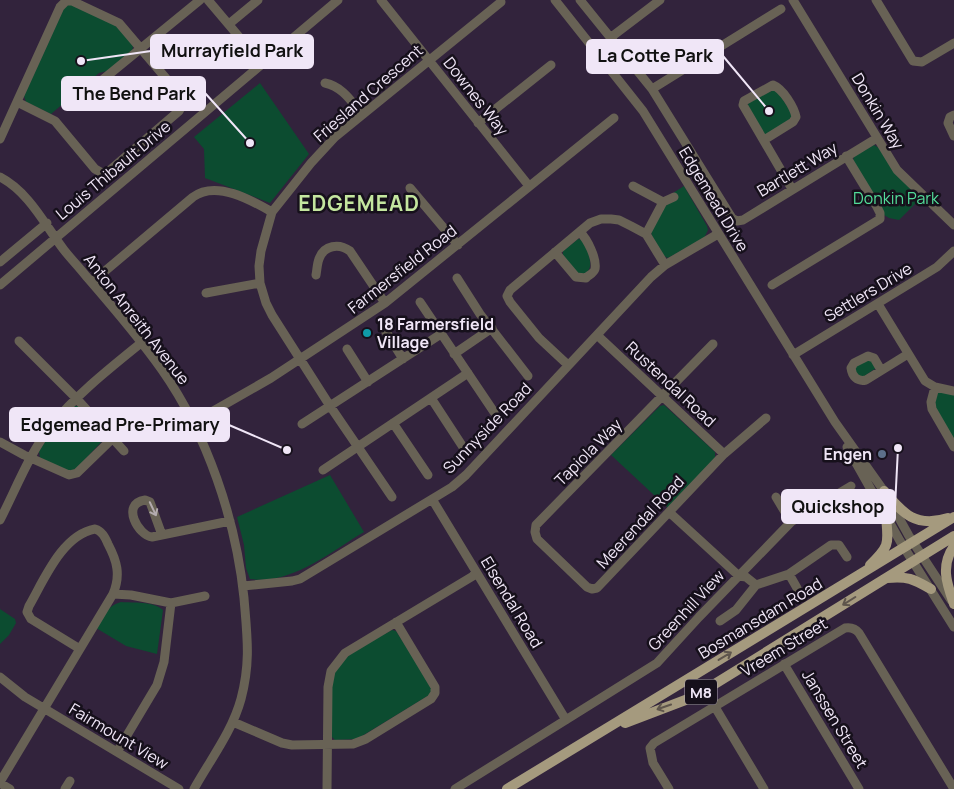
<svg xmlns="http://www.w3.org/2000/svg" width="954" height="789" viewBox="0 0 954 789" font-family="Manrope,sans-serif">
  <style>
    .green { fill: #0c4c30 }
    .lines { fill: none; stroke-linecap: round; stroke-linejoin: round }
    .minor { stroke: #686255; stroke-width: 9 }
    .major { stroke: #a59a7e; stroke-width: 10 }
    .oneway { stroke: #b3abae }
    .oneway2 { stroke: #5e554c }
    .culture-dot { fill: #0f9aa8; stroke: #16101b; stroke-width: 2 }
    .service-dot { fill: #5c6f8a; stroke: #16101b; stroke-width: 2 }
    .labels { text-anchor: middle; dominant-baseline: central; stroke-width: 5; stroke-linejoin: round; paint-order: stroke }
    .shield { fill: #16101b; stroke: #afa6b5; stroke-width: 1 }
    .shield-label { font-size: 15px; font-weight: bold; fill: #f0e6f7 }
    .street-label { font-size: 16px; fill: #f0e6f7; stroke: #16101b }
    .park-label { font-size: 16px; fill: #53dd9a; stroke: #16101b }
    .poi-label { font-size: 16px; font-weight: bold; fill: #f0e6f7; stroke: #16101b; text-anchor: start }
    .district-label { font-size: 21px; font-weight: bold; letter-spacing: 1px; fill: #c4e69f; stroke: #16101b }
    .leader { fill: none; stroke: #f0e6f7; stroke-width: 2 }
    .callout-dot { fill: #f0e6f7; stroke: #16101b; stroke-width: 2 }
    .callout { fill: #f0e6f7; stroke: #f0e6f7; stroke-width: 2 }
    .callout-label { font-size: 18px; text-anchor: middle; font-weight: bold; fill: #111 }
  </style>
  <rect width="100%" height="100%" fill="#32233c"/>
  <path class="green" d="M 68,5 L 72,5 L 113,24 L 121,30 L 133,46 L 132,52 L 107,71 L 99,73 L 51,114 L 26,102 L 24,96 L 64,8 Z
    M 260,83 L 309,154 L 270,203 L 205,178 L 204,149 L 194,137 Z
    M 776,89 L 791,112 L 792,117 L 789,121 L 769,134 L 764,134 L 747,106 L 751,100 Z
    M 874,145 L 879,148 L 894,171 L 920,199 L 899,220 L 889,218 L 884,215 L 853,161 L 854,156 Z
    M 684,186 L 707,226 L 708,230 L 704,238 L 668,258 L 664,256 L 652,236 L 651,232 L 664,207 L 676,198 L 673,193 Z
    M 578,239 L 583,240 L 585,242 C 588,254 598,274 578,275 L 563,255 L 563,251 Z
    M 870,358 L 876,368 L 863,377 L 857,376 L 854,366 Z
    M 938,392 L 954,394 L 954,442 L 933,405 Z
    M 664,405 L 715,452 L 715,458 L 669,509 L 611,455 L 660,406 Z
    M 75,406 L 78,406 L 106,436 L 105,438 L 76,469 L 69,471 L 40,458 L 39,451 L 53,429 Z
    M 330,475 L 364,532 C 330,552 292,585 250,579 L 246,568 L 244,545 L 237,517 Z
    M 121,602 C 133,603 153,601 163,610 L 157,654 L 126,646 L 96,628 C 103,616 107,606 121,602 Z
    M 0,609 L 15,619 L 16,623 L 9,635 L 0,644 Z
    M 392,630 L 396,631 L 431,686 L 431,694 L 357,739 L 335,740 L 331,736 C 332,720 330,693 333,678 C 337,656 374,640 392,630 Z"/>
  <g class="lines">
    <path class="minor" d="M 208,0 L 262,64
      M 381,0 L 529,186
      M 555,0 L 643,111 L 835,422 L 884,491 L 909,536 L 951,600
      M 580,0 L 652,89 L 732,218 L 737,221 L 743,220 L 877,138
      M 793,0 L 897,170 L 954,225
      M 876,0 L 913,61 L 922,62 L 954,43
      M 229,24 L 258,0
      M 610,38 L 660,0
      M 101,81 L 200,0
      M 325,83 C 343,87 351,101 362,114
      M 652,89 L 781,9
      M 954,115 L 950,117 L 948,123 L 954,136
      M 478,123 L 551,65
      M 0,139 C 20,95 40,51 60,7 L 66,1 L 72,1 L 119,23 L 181,96 L 183,104 L 179,111 L 109,171 L 102,173 L 95,169 L 55,121 L 17,102
      M 764,140 L 793,122 L 796,117 C 794,107 783,89 773,85 L 744,101 L 743,105 L 792,189
      M 0,177 C 29,192 45,225 64,250 C 71,259 79,267 86,276 C 112,306 139,337 162,370 C 207,434 236,520 244,598 C 247,636 251,661 241,699 C 232,732 210,760 194,789
      M 633,186 L 663,202
      M 410,188 L 458,245
      M 646,234 L 663,202 L 674,197
      M 555,252 L 576,277 L 586,278 C 589,275 594,273 595,269 C 597,258 587,239 580,232
      M 0,262 L 47,223
      M 316,275 C 317,270 317,264 319,259 C 324,245 339,243 350,251 L 385,303
      M 457,278 L 480,314 L 528,376
      M 92,282 L 193,197 C 216,180 251,200 272,212
      M 0,285 L 338,0
      M 772,285 L 880,219 L 880,213 L 877,207 L 846,156
      M 206,293 L 260,283
      M 420,302 L 494,412
      M 878,304 L 925,381 L 935,387 L 954,391
      M 383,327 L 403,359
      M 597,335 L 724,454
      M 19,341 L 77,399 L 124,451
      M 713,344 L 536,525 L 535,532 L 537,539 L 587,587 L 592,589 L 597,588 L 724,454 L 766,418
      M 347,349 L 368,382
      M 454,354 L 492,328
      M 793,355 L 924,275 L 937,267 L 954,251
      M 568,365 L 539,338 L 510,302 L 507,296 L 510,290 L 590,223 L 601,219 L 611,219 L 619,220 L 631,226 L 646,234 L 665,265
      M 881,370 L 874,358 L 868,356 L 854,363 L 851,368 C 852,376 857,382 866,380 L 908,354
      M 935,387 L 931,402 L 932,409 L 954,447
      M 431,398 L 463,447
      M 194,422 L 271,378 L 385,303 L 614,118
      M 393,423 L 428,475
      M 302,424 L 441,334
      M 0,442 L 24,455 L 69,475 L 77,473 L 113,438
      M 847,447 L 900,541 L 954,627
      M 323,470 L 468,373
      M 392,497 L 330,406 L 272,315 L 266,303 L 260,283 L 259,266 L 261,251 L 272,212 L 311,163 L 335,137 L 501,2
      M 776,497 L 791,522
      M 432,499 L 566,720
      M 669,512 L 739,576 L 746,577 L 756,585
      M 0,520 C 16,489 29,454 51,426 C 77,394 109,369 141,343
      M 162,535 L 150,502 L 145,500 C 120,504 139,536 152,537 L 230,521
      M 789,574 L 797,588
      M 243,586 L 292,581 L 300,579 L 452,487 L 466,475 L 651,277 L 665,265 L 718,234
      M 720,621 L 736,610 L 756,585 L 789,574 L 831,545 L 839,545 L 847,557
      M 80,649 L 31,619 L 27,612 L 29,606 C 44,580 62,535 95,529 C 102,531 105,537 108,544 C 117,561 121,575 113,594
      M 784,664 L 859,789
      M 0,677 L 25,697 L 179,789
      M 715,707 L 764,789
      M 233,722 L 282,743 L 292,745 L 353,744 L 366,739 L 431,699 L 435,693 L 435,687 L 396,622
      M 117,752 L 157,685 L 164,662 L 171,603
      M 0,782 L 113,594 L 131,595 L 171,603 L 205,596
      M 0,783 L 10,789
      M 65,789 L 70,781
      M 327,789 L 328,687 L 331,671 L 345,653 L 473,576 L 476,572
      M 455,789 L 657,663 L 699,617 L 791,522 L 851,486
      M 669,789 L 653,763 L 650,748 L 654,743 L 845,628 C 851,627 855,628 859,633 L 954,789"/>
    <path class="major" d="M 884,491 C 903,514 916,528 948,518
      M 870,565 C 891,545 888,543 886,516
      M 887,578 C 908,576 913,579 931,589
      M 954,604 C 947,584 940,566 954,546
      M 625,723 L 688,699 L 705,690 L 954,536
      M 507,789 L 954,517"/>
  </g>
  <defs><path id="oneway-shaft" d="M-6 0H5M1.5-3L5.5 0L1.5 3" fill="none" stroke-width="1.6" stroke-linecap="round" stroke-linejoin="round" transform="scale(1.25)"/></defs>
  <use class="oneway" href="#oneway-shaft" transform="translate(153 509) rotate(65)"/>
  <g class="oneway2">
    <use href="#oneway-shaft" transform="translate(849 601) rotate(148)"/>
    <use href="#oneway-shaft" transform="translate(725 656) rotate(-31)"/>
    <use href="#oneway-shaft" transform="translate(664 707) rotate(161)"/>
  </g>
  <circle class="culture-dot" cx="367" cy="333" r="5"/>
  <circle class="service-dot" cx="882" cy="454" r="5"/>
  <g class="labels">
    <rect class="shield" x="685" y="679.5" width="32" height="25" rx="4"/>
    <g class="shield-label">
      <text x="701" y="692">M8</text>
    </g>
    <g class="street-label">
      <text transform="translate(368 93) rotate(-41)">Friesland Crescent</text>
      <text transform="translate(476 96) rotate(52)">Downes Way</text>
      <text transform="translate(878 111) rotate(59)">Donkin Way</text>
      <text transform="translate(797 169) rotate(-31)">Bartlett Way</text>
      <text transform="translate(113 170) rotate(-40)">Louis Thibault Drive</text>
      <text transform="translate(714 199) rotate(59)">Edgemead Drive</text>
      <text transform="translate(402 269) rotate(-38)">Farmersfield Road</text>
      <text transform="translate(868 292) rotate(-31)">Settlers Drive</text>
      <text transform="translate(137 319) rotate(52)">Anton Anreith Avenue</text>
      <text transform="translate(671 384) rotate(43)">Rustendal Road</text>
      <text transform="translate(487 428) rotate(-46)">Sunnyside Road</text>
      <text transform="translate(588 452) rotate(-45)">Tapiola Way</text>
      <text transform="translate(640 522) rotate(-47)">Meerendal Road</text>
      <text transform="translate(512 602) rotate(59)">Elsendal Road</text>
      <text transform="translate(686 610) rotate(-47)">Greenhill View</text>
      <text transform="translate(760 618) rotate(-31)">Bosmansdam Road</text>
      <text transform="translate(784 647) rotate(-31)">Vreem Street</text>
      <text transform="translate(835 719) rotate(59)">Janssen Street</text>
      <text transform="translate(119 736) rotate(31)">Fairmount View</text>
    </g>
    <g class="park-label">
      <text x="896" y="198">Donkin Park</text>
    </g>
    <g class="poi-label">
      <text x="377" y="324">18 Farmersfield<tspan x="377" dy="18">Village</tspan></text>
      <text x="872" y="454" text-anchor="end">Engen</text>
    </g>
    <g class="district-label">
      <text x="359" y="203">EDGEMEAD</text>
    </g>
  </g>
  <path class="leader" d="M81 61L151 51M769 111L723 56M250 143L205 93M287 450L229 425M898 448L895 507"/>
  <g class="callout-dot">
    <circle cx="81" cy="61" r="5"/>
    <circle cx="769" cy="111" r="5"/>
    <circle cx="250" cy="143" r="5"/>
    <circle cx="287" cy="450" r="5"/>
    <circle cx="898" cy="448" r="5"/>
  </g>
  <g class="callout">
    <rect x="151" y="35" width="162" height="33" rx="5"/>
    <rect x="587" y="40" width="136" height="33" rx="5"/>
    <rect x="62" y="77" width="143" height="33" rx="5"/>
    <rect x="10" y="408" width="219" height="33" rx="5"/>
    <rect x="782" y="490" width="113" height="33" rx="5"/>
  </g>
  <g class="callout-label">
    <text x="232" y="57">Murrayfield Park</text>
    <text x="655" y="62">La Cotte Park</text>
    <text x="134" y="100">The Bend Park</text>
    <text x="120" y="431">Edgemead Pre-Primary</text>
    <text x="838" y="513">Quickshop</text>
  </g>
</svg>
